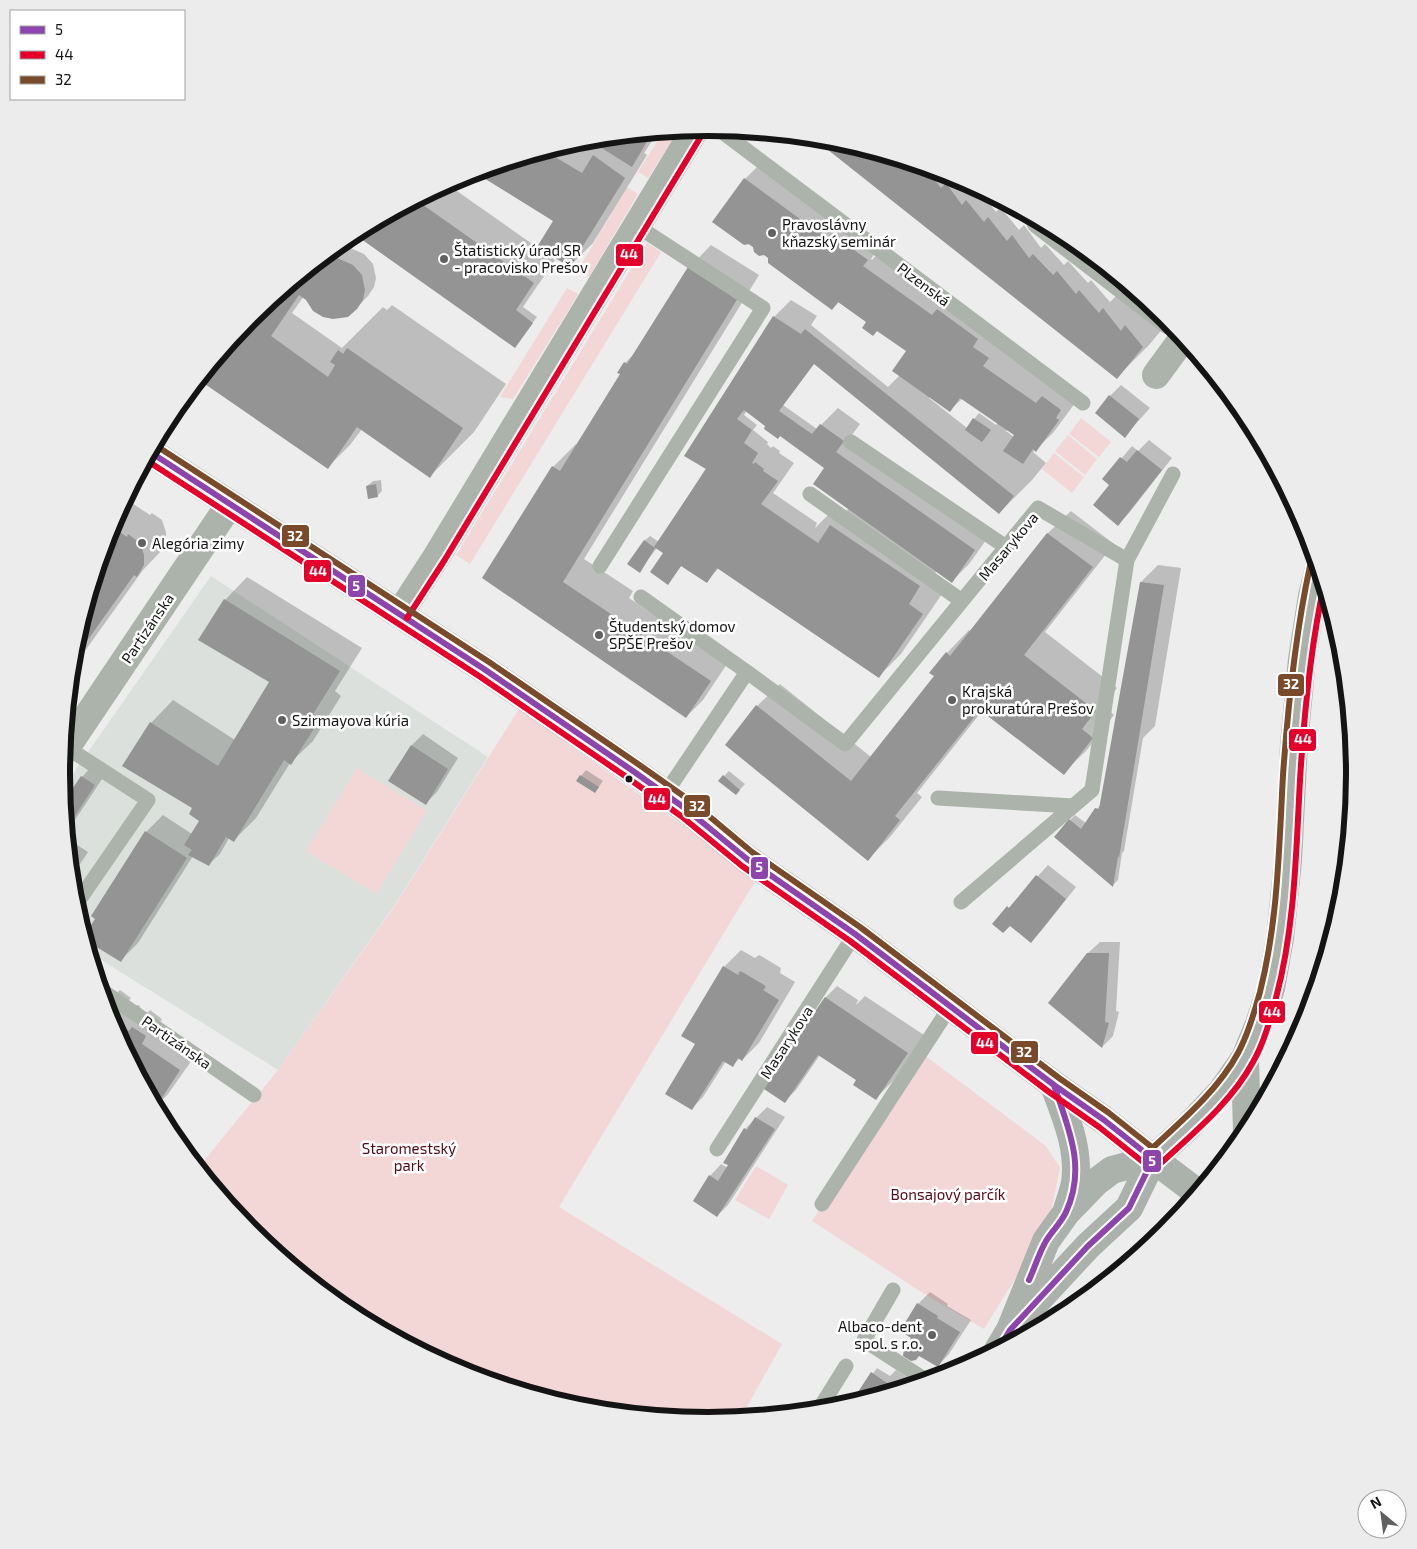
<svg xmlns="http://www.w3.org/2000/svg" width="1417" height="1549" viewBox="0 0 1417 1549" font-family="'Exo 2',sans-serif">
  <style>
    .built { fill: #dbe0dc }
    .green { fill: #f3d7d7 }
    .shadow { fill: #0003; fill-rule: evenodd }
    .building { fill: #939493 }
    .lines { fill: none; stroke-linecap: round; stroke-linejoin: round }
    .lane { stroke: #abb3ab; stroke-width: 15 }
    .street { stroke: #abb3ab; stroke-width: 28 }
    .secondary { stroke: #aab2ab; stroke-width: 28 }
    .bus-1-casing { stroke: #fff; stroke-width: 10 }
    .bus-2-casing { stroke: #fff; stroke-width: 10 }
    .bus-3-casing { stroke: #fff; stroke-width: 10 }
    .bus-1 { stroke: #8e44ad; stroke-width: 6 }
    .bus-2 { stroke: #e4002b; stroke-width: 6 }
    .bus-3 { stroke: #7a4b2a; stroke-width: 6 }
    .poi-dot { fill: #5f605f; stroke: #fff; stroke-width: 2 }
    .bus-dot { fill: #131413; stroke: #fff; stroke-width: 2 }
    .labels { text-anchor: middle; dominant-baseline: central; stroke-width: 5; stroke-linejoin: round; paint-order: stroke }
    .poi-label { font-size: 15px; fill: #131413; stroke: #fff; text-anchor: start }
    .street-label { font-size: 15px; fill: #131413; stroke: #fff }
    .park-label { font-size: 15px; fill: #550817; stroke: #fff }
    .rim { fill: none; stroke: #131413; stroke-width: 6 }
    .line-badge { stroke: #fff; stroke-width: 2 }
    .badge-label { font-size: 14px; text-anchor: middle; font-weight: bold; fill: #fff }
  </style>
  <rect width="100%" height="100%" fill="#ecedec"/>
  <path class="built" d="M 211,576 L 488,757 L 394,906 L 278,1070 L 90,953 L 74,900 L 63,788 Z"/>
  <path class="green" d="M 679,130 L 648,178 L 638,172 L 663,132 Z
    M 627,187 L 638,194 L 589,277 L 578,270 Z
    M 647,243 L 661,252 L 470,564 L 456,555 Z
    M 567,288 L 578,294 L 571,306 L 513,399 L 500,397 Z
    M 1081,418 L 1111,442 L 1099,457 L 1069,434 Z
    M 1068,435 L 1097,459 L 1085,475 L 1055,451 Z
    M 1054,453 L 1084,477 L 1072,493 L 1042,469 Z
    M 519,709 L 757,878 L 559,1207 L 782,1344 L 740,1419 L 708,1422 L 582,1409 L 461,1372 L 349,1312 L 251,1232 L 198,1168 L 278,1070 L 394,907 Z
    M 357,768 L 427,811 L 376,894 L 306,851 Z
    M 920,1052 L 1046,1146 L 1060,1168 L 1048,1225 L 984,1329 L 926,1295 L 812,1221 Z
    M 756,1166 L 788,1185 L 769,1219 L 735,1200 Z"/>
  <path class="shadow" d="M 658,132 L 644,153 L 647,155 L 593,243 L 570,266 L 543,249 L 542,251 L 555,260 L 523,307 L 537,317 L 515,346 L 355,233 L 447,184 L 538,248 L 554,220 L 476,172 L 583,140 L 585,139 L 598,147 L 599,145 L 596,138 Z
    M 815,138 L 835,140 L 956,177 L 963,180 L 973,194 L 978,189 L 996,212 L 1000,207 L 1019,230 L 1024,225 L 1041,248 L 1045,244 L 1064,265 L 1068,261 L 1088,283 L 1091,280 L 1110,302 L 1127,285 L 1169,321 L 1149,345 L 1117,377 Z
    M 762,162 L 878,248 L 871,259 L 872,260 L 881,250 L 1075,403 L 1053,433 L 1033,452 L 1046,463 L 1032,480 L 999,513 L 814,363 L 783,405 L 817,429 L 838,408 L 860,424 L 852,435 L 991,533 L 969,564 L 952,581 L 937,570 L 930,581 L 944,591 L 901,654 L 878,677 L 719,568 L 706,582 L 682,565 L 668,583 L 665,553 L 657,548 L 639,571 L 644,541 L 650,536 L 659,542 L 706,468 L 686,456 L 774,317 L 791,300 L 817,316 L 811,325 L 888,387 L 900,375 L 908,351 L 839,302 L 832,309 L 770,258 L 714,222 L 745,179 ZM 930,396 L 950,410 L 963,398 L 998,423 L 996,425 L 979,413 L 967,428 L 929,398 ZM 747,410 L 826,467 L 849,508 L 839,519 L 830,513 L 815,528 L 817,523 L 773,493 L 794,463 L 779,453 L 780,451 L 773,446 L 771,448 L 767,444 L 768,442 L 753,430 L 757,425 L 744,415 ZM 1007,430 L 1015,435 L 1014,437 L 1006,431 Z
    M 342,242 L 341,244 L 364,254 L 373,264 L 376,278 L 374,287 L 368,296 L 356,308 L 304,296 L 292,313 L 342,348 L 383,307 L 387,310 L 392,305 L 506,384 L 474,432 L 430,476 L 362,429 L 350,445 L 328,467 L 200,379 L 251,317 Z
    M 711,245 L 759,275 L 584,559 L 633,591 L 629,598 L 727,664 L 703,700 L 686,717 L 484,578 L 553,467 L 576,444 L 578,445 L 622,374 L 619,372 L 625,363 L 637,351 L 689,268 Z
    M 1121,385 L 1150,408 L 1125,436 L 1110,396 Z
    M 1149,440 L 1172,458 L 1129,513 L 1118,524 L 1111,485 L 1104,479 L 1132,446 L 1138,451 Z
    M 381,480 L 382,491 L 377,496 L 367,486 L 373,481 Z
    M 126,499 L 150,515 L 152,513 L 162,520 L 166,532 L 166,541 L 162,550 L 143,570 L 72,669 L 74,648 L 111,527 Z
    M 1071,511 L 1114,544 L 1045,632 L 1117,688 L 1104,706 L 1114,715 L 1086,751 L 1063,773 L 982,711 L 917,793 L 922,797 L 890,837 L 867,860 L 757,706 L 780,684 L 871,757 L 936,676 L 947,653 L 969,630 L 971,632 L 1048,533 Z
    M 1158,565 L 1181,568 L 1155,726 L 1143,738 L 1124,851 L 1122,853 L 1118,880 L 1113,885 L 1070,820 L 1075,815 L 1086,823 L 1101,804 L 1141,582 Z
    M 247,577 L 362,648 L 335,691 L 341,696 L 313,741 L 290,763 L 256,818 L 234,840 L 229,838 L 220,854 L 208,865 L 193,856 L 138,943 L 121,960 L 96,919 L 146,832 L 163,815 L 192,834 L 201,820 L 194,808 L 124,765 L 151,723 L 173,700 L 235,740 L 271,682 L 225,600 Z
    M 423,734 L 458,758 L 437,792 L 426,803 L 412,745 Z
    M 93,765 L 106,773 L 67,832 L 64,803 L 82,777 Z
    M 586,770 L 603,781 L 595,792 L 577,781 Z
    M 729,771 L 745,784 L 736,794 L 724,776 Z
    M 68,839 L 88,852 L 80,864 L 71,873 Z
    M 1048,865 L 1076,887 L 1042,930 L 1031,941 L 1010,925 L 994,924 Z
    M 1100,942 L 1120,942 L 1116,1011 L 1119,1012 L 1113,1036 L 1102,1047 L 1088,953 Z
    M 741,950 L 755,958 L 759,955 L 761,956 L 781,968 L 780,973 L 795,982 L 759,1043 L 742,1060 L 740,1058 L 733,1065 L 726,1061 L 703,1097 L 691,1109 L 696,1043 L 724,967 Z
    M 99,985 L 114,995 L 120,990 L 131,998 L 128,1002 L 133,1006 L 139,1005 L 142,1011 L 146,1014 L 150,1010 L 162,1019 L 158,1026 L 197,1053 L 168,1094 L 156,1107 L 110,1022 Z
    M 837,986 L 858,1000 L 856,1005 L 865,996 L 924,1035 L 893,1081 L 876,1098 L 858,1080 L 820,1055 L 796,1090 L 785,1101 L 788,1052 L 826,997 Z
    M 767,1107 L 785,1117 L 728,1205 L 717,1216 L 694,1201 L 710,1176 L 721,1164 L 728,1168 L 745,1129 Z
    M 930,1292 L 948,1304 L 947,1306 L 971,1320 L 949,1354 L 938,1366 L 919,1354 L 913,1337 L 902,1330 L 918,1304 Z
    M 877,1368 L 890,1376 L 896,1370 L 918,1384 L 867,1400 L 858,1394 Z
    M 801,1404 L 812,1411 L 811,1412 L 793,1413 Z"/>
  <path class="building" d="M 652,133 L 632,167 L 592,142 L 595,138 Z
    M 813,138 L 835,140 L 912,163 L 918,170 L 921,166 L 924,167 L 941,188 L 946,183 L 962,205 L 966,200 L 984,222 L 988,217 L 1007,241 L 1012,235 L 1029,258 L 1033,254 L 1053,275 L 1057,271 L 1076,294 L 1079,290 L 1099,313 L 1103,308 L 1121,331 L 1125,325 L 1143,347 L 1117,379 Z
    M 545,151 L 582,173 L 593,155 L 625,178 L 570,267 L 537,247 L 553,221 L 474,172 Z
    M 744,178 L 833,243 L 836,237 L 868,260 L 863,266 L 932,315 L 937,309 L 978,339 L 973,347 L 989,358 L 983,366 L 1036,403 L 1042,396 L 1061,410 L 1056,418 L 1059,420 L 1036,452 L 1033,449 L 1023,464 L 1003,451 L 1014,435 L 960,398 L 950,412 L 892,371 L 906,351 L 877,331 L 873,336 L 862,328 L 866,322 L 838,302 L 832,310 L 768,263 L 768,258 L 764,255 L 759,256 L 754,252 L 753,247 L 749,244 L 744,245 L 712,222 Z
    M 416,200 L 534,283 L 516,310 L 533,323 L 515,348 L 354,234 Z
    M 328,254 L 353,265 L 362,275 L 365,290 L 363,300 L 357,309 L 348,317 L 333,319 L 323,317 L 313,311 L 306,300 L 299,295 L 271,336 L 328,377 L 335,365 L 330,362 L 338,350 L 343,354 L 347,348 L 463,428 L 430,478 L 357,427 L 328,469 L 199,380 L 251,317 Z
    M 688,267 L 738,298 L 563,582 L 711,681 L 686,718 L 482,578 L 552,466 L 560,471 L 620,374 L 617,373 L 624,362 L 627,364 Z
    M 773,316 L 801,334 L 805,329 L 1014,496 L 999,514 L 814,364 L 779,411 L 812,434 L 820,424 L 844,441 L 836,452 L 975,550 L 952,583 L 813,484 L 824,468 L 780,436 L 778,439 L 764,429 L 765,426 L 744,410 L 737,419 L 752,430 L 744,443 L 758,453 L 752,463 L 754,464 L 755,462 L 764,469 L 763,471 L 778,481 L 761,504 L 818,543 L 830,525 L 920,586 L 909,604 L 923,614 L 879,678 L 717,568 L 707,583 L 681,566 L 668,585 L 650,572 L 663,553 L 654,547 L 706,469 L 684,456 Z
    M 1109,395 L 1139,419 L 1125,438 L 1095,413 Z
    M 973,418 L 991,430 L 982,442 L 965,430 Z
    M 1137,450 L 1162,470 L 1118,526 L 1093,505 L 1109,485 L 1102,479 L 1120,457 L 1127,462 Z
    M 376,484 L 378,497 L 368,499 L 366,486 Z
    M 111,526 L 127,537 L 128,534 L 140,543 L 144,555 L 144,565 L 137,577 L 134,575 L 72,662 L 74,648 Z
    M 1047,533 L 1093,567 L 1024,655 L 1096,711 L 1082,729 L 1093,738 L 1064,775 L 980,710 L 895,816 L 900,820 L 868,861 L 725,745 L 756,705 L 851,781 L 934,676 L 929,673 L 946,652 L 950,656 Z
    M 644,540 L 655,548 L 640,573 L 627,564 Z
    M 1140,582 L 1164,585 L 1119,858 L 1118,856 L 1113,887 L 1054,837 L 1069,819 L 1081,829 L 1095,808 L 1099,809 Z
    M 224,599 L 340,671 L 313,714 L 320,719 L 291,765 L 284,760 L 234,842 L 226,837 L 209,866 L 188,855 L 192,850 L 184,845 L 199,821 L 189,814 L 192,808 L 122,766 L 150,722 L 218,766 L 269,682 L 198,640 Z
    M 411,745 L 448,769 L 426,805 L 388,781 Z
    M 580,775 L 599,787 L 595,793 L 576,781 Z
    M 723,775 L 740,790 L 736,795 L 718,781 Z
    M 81,776 L 95,785 L 67,828 L 64,801 Z
    M 145,831 L 187,858 L 121,962 L 85,940 L 85,934 L 95,919 L 91,916 Z
    M 69,858 L 78,863 L 71,874 Z
    M 1036,875 L 1066,899 L 1031,943 L 1010,926 L 1003,933 L 992,924 L 1007,906 L 1009,908 Z
    M 1087,953 L 1109,953 L 1105,1022 L 1109,1023 L 1102,1048 L 1048,1003 Z
    M 723,966 L 738,975 L 740,971 L 744,973 L 764,985 L 766,987 L 763,990 L 779,1000 L 742,1061 L 738,1058 L 733,1067 L 723,1061 L 692,1110 L 665,1094 L 695,1044 L 681,1036 Z
    M 825,997 L 908,1053 L 876,1100 L 853,1085 L 856,1080 L 818,1055 L 785,1103 L 764,1089 L 787,1051 Z
    M 107,1010 L 115,1015 L 112,1020 L 115,1022 L 122,1022 L 125,1028 L 129,1031 L 132,1027 L 146,1036 L 142,1044 L 180,1070 L 156,1107 L 110,1022 Z
    M 755,1117 L 775,1129 L 717,1217 L 693,1201 L 709,1175 L 718,1181 L 728,1165 L 723,1163 L 744,1128 L 747,1130 Z
    M 917,1303 L 938,1316 L 937,1318 L 960,1332 L 938,1367 L 919,1356 L 916,1360 L 911,1361 L 903,1356 L 904,1349 L 911,1338 L 900,1331 Z
    M 871,1372 L 884,1381 L 899,1390 L 865,1400 L 856,1395 Z
    M 795,1408 L 802,1413 L 791,1414 Z"/>
  <g class="lines">
    <path class="lane" d="M 717,128 L 1083,403
      M 851,442 L 1006,547
      M 810,494 L 962,601
      M 1127,560 L 1173,474
      M 600,566 L 763,308 L 637,226
      M 641,597 L 747,672
      M 66,747 L 148,800 L 75,906
      M 665,794 L 747,672 L 845,744 L 1038,508 L 1127,560 L 1092,790 L 961,902
      M 938,798 L 1073,806
      M 101,990 L 254,1095
      M 717,1149 L 855,934
      M 822,1204 L 950,1007
      M 893,1290 L 864,1340 L 927,1381
      M 818,1411 L 846,1366"/>
    <path class="street" d="M 1040,221 L 1170,321
      M 1156,375 L 1183,338
      M 150,452 L 484,669 L 633,771 L 686,809 L 747,859 L 855,934 L 1054,1085 L 1104,1120 L 1153,1159
      M 400,613 L 437,556 L 696,128
      M 64,751 L 230,504"/>
    <path class="secondary" d="M 1245,1058 L 1247,1133
      M 1054,1085 C 1065,1116 1080,1148 1075,1183 C 1073,1193 1069,1203 1066,1213
      M 1153,1159 L 1198,1193
      M 1010,1330 L 1088,1246 L 1129,1208 L 1153,1159 L 1189,1126 L 1222,1091 L 1245,1058 L 1259,1024 L 1271,988 L 1280,938 L 1288,860 L 1294,744 L 1302,659 L 1312,596 L 1319,568
      M 998,1350 L 1010,1330 L 1046,1241 L 1066,1213 L 1096,1182 L 1112,1170 L 1153,1159"/>
    <g class="bus-1-casing">
      <path id="bus-1" d="M 150,452 L 484,669 L 633,771 L 686,809 L 747,859 L 855,934 L 1054,1085 L 1104,1120 L 1153,1159 L 1129,1208 L 1088,1246 L 1010,1330 L 998,1350
        M 1029,1280 C 1035,1267 1039,1253 1046,1241 C 1052,1231 1061,1223 1066,1212 C 1087,1167 1068,1128 1054,1085"/>
    </g>
    <g class="bus-2-casing">
      <path id="bus-2" d="M 146,460 L 479,676 L 628,778 L 681,816 L 742,866 L 850,941 L 1049,1092 L 1099,1127 L 1148,1166
        M 407,618 L 444,561 L 703,133
        M 1159,1165 C 1192,1134 1231,1103 1253,1062 C 1264,1043 1270,1020 1276,998 C 1295,927 1296,853 1300,780 C 1304,715 1310,649 1324,585"/>
    </g>
    <g class="bus-3-casing">
      <path id="bus-3" d="M 155,445 L 489,662 L 638,764 L 692,802 L 752,852 L 860,927 L 1059,1078 L 1109,1113 L 1158,1152
        M 1147,1153 C 1179,1123 1217,1092 1238,1053 C 1248,1034 1254,1013 1260,992 C 1278,921 1279,848 1283,775 C 1288,705 1295,635 1310,566"/>
    </g>
    <use href="#bus-1" class="bus-1"/>
    <use href="#bus-2" class="bus-2"/>
    <use href="#bus-3" class="bus-3"/>
  </g>
  <g class="poi-dot">
    <circle cx="772" cy="233" r="5"/>
    <circle cx="444" cy="259" r="5"/>
    <circle cx="142" cy="543" r="5"/>
    <circle cx="599" cy="635" r="5"/>
    <circle cx="952" cy="700" r="5"/>
    <circle cx="282" cy="720" r="5"/>
    <circle cx="932" cy="1335" r="5"/>
  </g>
  <circle class="bus-dot" cx="629" cy="779" r="4.5"/>
  <g class="labels">
    <g class="poi-label">
      <text x="782" y="224">Pravoslávny<tspan x="782" dy="17">kňazský seminár</tspan></text>
      <text x="454" y="250">Štatistický úrad SR<tspan x="454" dy="17">- pracovisko Prešov</tspan></text>
      <text x="152" y="543">Alegória zimy</text>
      <text x="609" y="626">Študentský domov<tspan x="609" dy="17">SPŠE Prešov</tspan></text>
      <text x="962" y="691">Krajská<tspan x="962" dy="17">prokuratúra Prešov</tspan></text>
      <text x="292" y="720">Szirmayova kúria</text>
      <text x="922" y="1326" text-anchor="end">Albaco-dent<tspan x="922" dy="17">spol. s r.o.</tspan></text>
    </g>
    <g class="street-label">
      <text transform="translate(924 284) rotate(37)">Plzenská</text>
      <text transform="translate(1008 546) rotate(-50)">Masarykova</text>
      <text transform="translate(147 628) rotate(-56)">Partizánska</text>
      <text transform="translate(177 1042) rotate(35)">Partizánska</text>
      <text transform="translate(786 1042) rotate(-57)">Masarykova</text>
    </g>
    <g class="park-label">
      <text x="409" y="1148">Staromestský<tspan x="409" dy="17">park</tspan></text>
      <text x="948" y="1194">Bonsajový parčík</text>
    </g>
  </g>
  <path d="M0 0H1417V1549H0ZM70 774a638 638 0 1 1 1276 0a638 638 0 1 1-1276 0Z" fill="#ececec" fill-rule="evenodd"/>
  <path class="rim" d="M70 774a638 638 0 1 1 1276 0a638 638 0 1 1-1276 0Z"/>
  <g class="line-badge">
    <rect x="615" y="243" width="29" height="24" rx="5" fill="#e4002b"/>
    <rect x="281" y="524" width="29" height="24" rx="5" fill="#7a4b2a"/>
    <rect x="303" y="559" width="29" height="24" rx="5" fill="#e4002b"/>
    <rect x="347" y="574" width="19" height="24" rx="5" fill="#8e44ad"/>
    <rect x="1277" y="673" width="28" height="24" rx="5" fill="#7a4b2a"/>
    <rect x="1288" y="728" width="29" height="24" rx="5" fill="#e4002b"/>
    <rect x="643" y="787" width="28" height="24" rx="5" fill="#e4002b"/>
    <rect x="683" y="794" width="28" height="24" rx="5" fill="#7a4b2a"/>
    <rect x="750" y="856" width="19" height="24" rx="5" fill="#8e44ad"/>
    <rect x="1258" y="1000" width="28" height="24" rx="5" fill="#e4002b"/>
    <rect x="970" y="1031" width="29" height="24" rx="5" fill="#e4002b"/>
    <rect x="1010" y="1040" width="29" height="24" rx="5" fill="#7a4b2a"/>
    <rect x="1142" y="1149" width="20" height="24" rx="5" fill="#8e44ad"/>
  </g>
  <g class="badge-label">
    <text x="629" y="259">44</text>
    <text x="295" y="541">32</text>
    <text x="318" y="576">44</text>
    <text x="356" y="591">5</text>
    <text x="1291" y="689">32</text>
    <text x="1303" y="744">44</text>
    <text x="657" y="804">44</text>
    <text x="697" y="811">32</text>
    <text x="759" y="872">5</text>
    <text x="1272" y="1017">44</text>
    <text x="985" y="1048">44</text>
    <text x="1024" y="1057">32</text>
    <text x="1152" y="1166">5</text>
  </g>
  <rect x="10" y="10" width="175" height="90" fill="#ffffff" stroke="#a1a1a1"/>
  <rect x="20" y="26" width="25" height="8" fill="#8e44ad" stroke="#a1a1a1"/>
  <text x="55" y="35" font-size="15" fill="#131413">5</text>
  <rect x="20" y="51" width="25" height="8" fill="#e4002b" stroke="#a1a1a1"/>
  <text x="55" y="60" font-size="15" fill="#131413">44</text>
  <rect x="20" y="76" width="25" height="8" fill="#7a4b2a" stroke="#a1a1a1"/>
  <text x="55" y="85" font-size="15" fill="#131413">32</text>
  <g transform="translate(1382 1514) rotate(331)"><circle r="24" fill="#ffffff" stroke="#a1a1a1"/>
  <path d="M0-4L9 19L0 12L-9 19Z" fill="#5f605f"/>
  <text y="-8" font-size="14" font-weight="bold" text-anchor="middle" fill="#131413">N</text>
  </g>
</svg>
